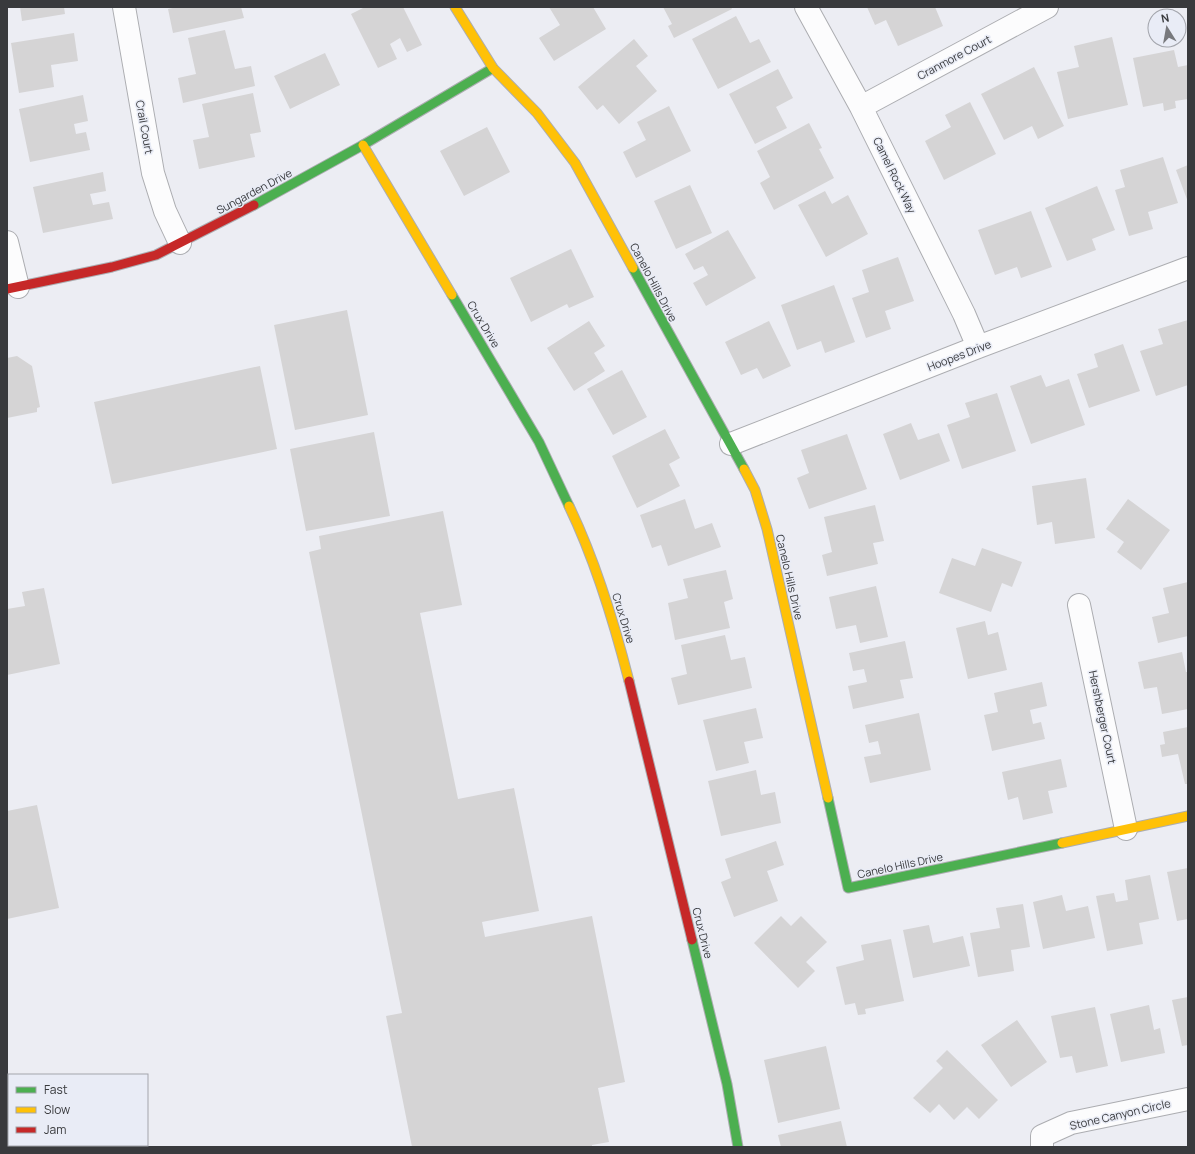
<svg xmlns="http://www.w3.org/2000/svg" width="1195" height="1154" viewBox="0 0 1195 1154" font-family="Manrope,sans-serif">
  <style>
    .building { fill: #d5d4d5 }
    .lines { fill: none; stroke-linecap: round; stroke-linejoin: round }
    .street-casing { stroke: #acadb1; stroke-width: 24 }
    .fast-casing { stroke: #acadb1; stroke-width: 11 }
    .slow-casing { stroke: #acadb1; stroke-width: 11 }
    .jam-casing { stroke: #acadb1; stroke-width: 11 }
    .street { stroke: #fcfcfd; stroke-width: 22 }
    .fast { stroke: #4caf50; stroke-width: 9 }
    .slow { stroke: #ffc107; stroke-width: 9 }
    .jam { stroke: #c62828; stroke-width: 9 }
    .labels { text-anchor: middle; dominant-baseline: central; stroke-width: 3; stroke-linejoin: round; paint-order: stroke }
    .street-label { font-size: 11px; fill: #393a3d; stroke: #e9ecf6 }
  </style>
  <rect width="100%" height="100%" fill="#ecedf3"/>
  <path class="building" d="M 20,7 L 64,7 L 65,14 L 22,21 Z
    M 177,7 L 241,7 L 244,18 L 173,33 L 168,9 Z
    M 365,7 L 403,7 L 422,45 L 407,52 L 400,38 L 390,44 L 397,59 L 378,68 L 351,14 Z
    M 549,7 L 593,7 L 606,29 L 554,61 L 539,38 L 560,25 Z
    M 663,7 L 731,7 L 732,9 L 674,38 L 668,26 L 672,24 Z
    M 867,7 L 935,7 L 943,26 L 898,46 L 886,20 L 875,25 Z
    M 736,16 L 750,43 L 759,39 L 771,62 L 718,89 L 692,39 Z
    M 225,30 L 235,69 L 251,66 L 255,86 L 183,103 L 178,78 L 196,74 L 188,38 Z
    M 74,33 L 78,61 L 51,65 L 54,87 L 19,93 L 11,43 Z
    M 1112,37 L 1128,105 L 1068,119 L 1057,72 L 1079,67 L 1074,46 Z
    M 634,39 L 648,56 L 636,66 L 657,91 L 619,124 L 603,105 L 597,110 L 578,87 Z
    M 1174,50 L 1178,67 L 1188,65 L 1188,99 L 1175,101 L 1176,108 L 1164,111 L 1163,103 L 1143,107 L 1133,58 Z
    M 325,53 L 340,85 L 290,109 L 274,76 Z
    M 1034,67 L 1064,126 L 1038,139 L 1032,126 L 1004,140 L 981,94 Z
    M 778,69 L 793,98 L 776,107 L 787,128 L 755,144 L 729,94 Z
    M 253,93 L 261,132 L 250,134 L 255,157 L 199,169 L 193,140 L 209,137 L 202,104 Z
    M 83,95 L 88,121 L 74,124 L 76,134 L 86,132 L 90,150 L 30,162 L 19,109 Z
    M 970,102 L 996,154 L 944,180 L 925,141 L 951,127 L 945,115 Z
    M 669,106 L 691,151 L 636,178 L 623,152 L 646,140 L 637,122 Z
    M 809,123 L 822,148 L 819,149 L 834,178 L 774,210 L 760,183 L 770,177 L 757,151 Z
    M 487,127 L 510,172 L 464,196 L 440,151 Z
    M 1163,157 L 1178,203 L 1148,212 L 1153,229 L 1129,236 L 1115,190 L 1125,187 L 1120,170 Z
    M 1188,165 L 1188,202 L 1176,170 Z
    M 103,172 L 106,191 L 90,194 L 93,205 L 109,202 L 113,219 L 43,233 L 33,187 Z
    M 690,185 L 712,233 L 676,249 L 654,201 Z
    M 1097,186 L 1115,230 L 1092,239 L 1096,250 L 1067,261 L 1045,208 Z
    M 825,191 L 832,204 L 848,195 L 868,234 L 826,257 L 798,205 Z
    M 1031,211 L 1052,267 L 1021,278 L 1017,267 L 995,275 L 978,230 Z
    M 728,230 L 756,278 L 706,306 L 693,283 L 708,275 L 703,266 L 694,270 L 685,254 Z
    M 571,249 L 594,297 L 569,308 L 567,304 L 531,322 L 510,278 Z
    M 898,257 L 914,301 L 885,311 L 891,329 L 866,338 L 852,298 L 869,292 L 862,270 Z
    M 834,285 L 855,342 L 825,353 L 821,341 L 797,350 L 781,305 Z
    M 347,310 L 368,415 L 295,430 L 274,325 Z
    M 1188,320 L 1188,385 L 1156,396 L 1140,351 L 1163,344 L 1158,329 Z
    M 589,321 L 605,346 L 594,353 L 605,371 L 574,391 L 547,348 Z
    M 769,321 L 791,366 L 763,379 L 757,368 L 741,375 L 725,342 Z
    M 1123,344 L 1140,391 L 1089,408 L 1077,374 L 1098,367 L 1094,354 Z
    M 17,356 L 32,366 L 40,407 L 37,408 L 37,412 L 7,418 L 7,358 Z
    M 260,366 L 277,449 L 112,484 L 94,402 Z
    M 622,370 L 647,417 L 613,435 L 587,389 Z
    M 1041,375 L 1046,387 L 1069,379 L 1085,425 L 1031,444 L 1010,386 Z
    M 997,393 L 1016,451 L 962,469 L 947,425 L 970,417 L 965,403 Z
    M 911,423 L 918,440 L 939,433 L 950,461 L 900,480 L 883,434 Z
    M 665,429 L 680,458 L 669,464 L 680,486 L 637,508 L 612,456 Z
    M 374,432 L 390,516 L 306,531 L 290,449 Z
    M 847,434 L 867,489 L 809,509 L 797,478 L 809,473 L 801,450 Z
    M 1086,478 L 1095,538 L 1055,544 L 1052,522 L 1037,525 L 1032,486 Z
    M 685,499 L 695,529 L 712,523 L 721,547 L 668,566 L 661,545 L 652,548 L 640,515 Z
    M 1128,499 L 1170,530 L 1141,570 L 1117,552 L 1124,542 L 1106,529 Z
    M 875,505 L 884,541 L 873,543 L 878,564 L 827,576 L 822,555 L 832,552 L 824,517 Z
    M 443,511 L 462,605 L 420,613 L 458,799 L 514,788 L 539,911 L 482,922 L 485,937 L 592,916 L 625,1082 L 598,1088 L 609,1142 L 592,1145 L 592,1147 L 412,1147 L 386,1016 L 402,1013 L 309,552 L 321,549 L 319,536 Z
    M 982,548 L 1022,562 L 1012,587 L 1002,583 L 991,612 L 939,593 L 952,558 L 975,566 Z
    M 726,570 L 733,599 L 724,602 L 730,628 L 675,640 L 668,603 L 688,598 L 683,579 Z
    M 1188,582 L 1188,636 L 1158,643 L 1152,617 L 1169,613 L 1163,588 Z
    M 876,586 L 888,637 L 860,643 L 856,625 L 836,629 L 829,597 Z
    M 44,588 L 60,664 L 7,675 L 7,609 L 25,606 L 22,592 Z
    M 985,621 L 988,635 L 998,632 L 1007,670 L 968,679 L 956,628 Z
    M 725,635 L 731,660 L 745,657 L 752,688 L 678,705 L 671,678 L 687,674 L 681,645 Z
    M 905,641 L 913,678 L 900,680 L 904,698 L 853,709 L 848,686 L 867,682 L 864,669 L 853,671 L 849,653 Z
    M 1182,652 L 1186,672 L 1188,672 L 1188,709 L 1162,714 L 1157,687 L 1144,689 L 1138,662 Z
    M 1042,682 L 1047,706 L 1030,710 L 1033,724 L 1041,722 L 1045,739 L 992,751 L 984,715 L 998,712 L 994,693 Z
    M 756,708 L 763,738 L 744,742 L 749,763 L 716,771 L 703,720 Z
    M 919,713 L 931,770 L 870,783 L 864,757 L 881,754 L 878,741 L 869,743 L 865,725 Z
    M 1188,727 L 1188,784 L 1185,784 L 1178,754 L 1162,757 L 1160,745 L 1165,744 L 1163,732 Z
    M 1061,759 L 1067,787 L 1048,791 L 1053,813 L 1023,820 L 1018,797 L 1008,800 L 1002,772 Z
    M 756,770 L 761,795 L 775,792 L 781,823 L 721,836 L 708,781 Z
    M 37,805 L 59,908 L 7,919 L 7,811 Z
    M 776,841 L 784,865 L 767,871 L 778,901 L 734,917 L 721,882 L 731,878 L 725,859 Z
    M 1188,868 L 1188,919 L 1177,921 L 1167,872 Z
    M 1150,875 L 1159,919 L 1139,923 L 1143,944 L 1107,951 L 1096,896 L 1114,893 L 1116,902 L 1128,900 L 1125,880 Z
    M 1062,895 L 1066,911 L 1088,906 L 1095,938 L 1043,949 L 1033,902 Z
    M 1023,904 L 1030,947 L 1011,950 L 1014,971 L 978,977 L 970,933 L 1000,928 L 996,908 Z
    M 781,916 L 791,926 L 801,916 L 827,942 L 806,962 L 815,971 L 798,988 L 754,943 Z
    M 929,925 L 933,943 L 963,936 L 970,966 L 913,978 L 903,930 Z
    M 891,939 L 904,1001 L 865,1009 L 866,1014 L 858,1015 L 855,1003 L 845,1005 L 836,967 L 864,960 L 861,945 Z
    M 1188,997 L 1188,1045 L 1182,1046 L 1172,1000 Z
    M 1149,1005 L 1154,1030 L 1160,1028 L 1165,1053 L 1121,1062 L 1110,1014 Z
    M 1095,1007 L 1108,1066 L 1076,1073 L 1072,1056 L 1060,1058 L 1051,1016 Z
    M 1017,1020 L 1047,1062 L 1011,1087 L 981,1045 Z
    M 826,1046 L 840,1109 L 778,1123 L 764,1060 Z
    M 947,1050 L 998,1100 L 979,1119 L 967,1107 L 954,1120 L 939,1104 L 930,1113 L 913,1098 L 943,1068 L 936,1061 Z
    M 841,1121 L 847,1147 L 781,1147 L 778,1135 Z
    M 39,1145 L 127,1145 L 127,1147 L 39,1147 Z"/>
  <g class="lines">
    <g class="street-casing">
      <path id="street" d="M 124,7 L 153,173 L 165,211 L 180,243
        M 806,7 L 861,107 L 964,314 L 978,347
        M 861,107 L 1047,7
        M 7,242 L 18,287
        M 731,444 L 978,347 L 1188,268
        M 1079,605 L 1126,829
        M 1042,1147 L 1042,1136 L 1071,1123 L 1188,1099"/>
    </g>
    <g class="fast-casing">
      <path id="fast" d="M 254,205 L 363,145 L 493,68
        M 633,268 L 744,469
        M 452,295 L 539,442 L 569,506
        M 828,798 L 848,888 L 1062,843
        M 692,940 L 727,1084 L 738,1147"/>
    </g>
    <g class="slow-casing">
      <path id="slow" d="M 455,7 L 493,68 L 537,113 L 575,163 L 633,268
        M 363,145 L 452,295
        M 744,469 L 755,490 L 767,529 L 828,798
        M 569,506 C 596,562 614,622 629,681
        M 1062,843 L 1188,816"/>
    </g>
    <g class="jam-casing">
      <path id="jam" d="M 7,289 L 112,267 L 156,255 L 254,205
        M 629,681 L 692,940"/>
    </g>
    <use href="#street" class="street"/>
    <use href="#fast" class="fast"/>
    <use href="#slow" class="slow"/>
    <use href="#jam" class="jam"/>
  </g>
  <g class="labels">
    <g class="street-label">
      <text transform="translate(954 57) rotate(-28)">Cranmore Court</text>
      <text transform="translate(145 127) rotate(80)">Crail Court</text>
      <text transform="translate(895 175) rotate(64)">Camel Rock Way</text>
      <text transform="translate(254 191) rotate(-28)">Sungarden Drive</text>
      <text transform="translate(654 282) rotate(62)">Canelo Hills Drive</text>
      <text transform="translate(484 324) rotate(59)">Crux Drive</text>
      <text transform="translate(959 355) rotate(-21)">Hoopes Drive</text>
      <text transform="translate(790 577) rotate(77)">Canelo Hills Drive</text>
      <text transform="translate(624 618) rotate(73)">Crux Drive</text>
      <text transform="translate(1103 717) rotate(78)">Hershberger Court</text>
      <text transform="translate(900 865) rotate(-12)">Canelo Hills Drive</text>
      <text transform="translate(703 933) rotate(76)">Crux Drive</text>
      <text transform="translate(1120 1114) rotate(-13)">Stone Canyon Circle</text>
    </g>
  </g>
  <rect width="1195" height="1154" fill="none" stroke="#393a3d" stroke-width="16"/>
  <rect x="8" y="1074" width="140" height="72" fill="#e9ecf6" stroke="#a3a5ac"/>
  <rect x="16" y="1087" width="20" height="6" fill="#4caf50" stroke="#a3a5ac"/>
  <text x="44" y="1094" font-size="12" fill="#393a3d">Fast</text>
  <rect x="16" y="1107" width="20" height="6" fill="#ffc107" stroke="#a3a5ac"/>
  <text x="44" y="1114" font-size="12" fill="#393a3d">Slow</text>
  <rect x="16" y="1127" width="20" height="6" fill="#c62828" stroke="#a3a5ac"/>
  <text x="44" y="1134" font-size="12" fill="#393a3d">Jam</text>
  <g transform="translate(1167 28) rotate(349)"><circle r="19" fill="#e9ecf6" stroke="#a3a5ac"/>
  <path d="M0-3L7 15L0 10L-7 15Z" fill="#78797d"/>
  <text y="-6" font-size="11" font-weight="bold" text-anchor="middle" fill="#393a3d">N</text>
  </g>
</svg>
